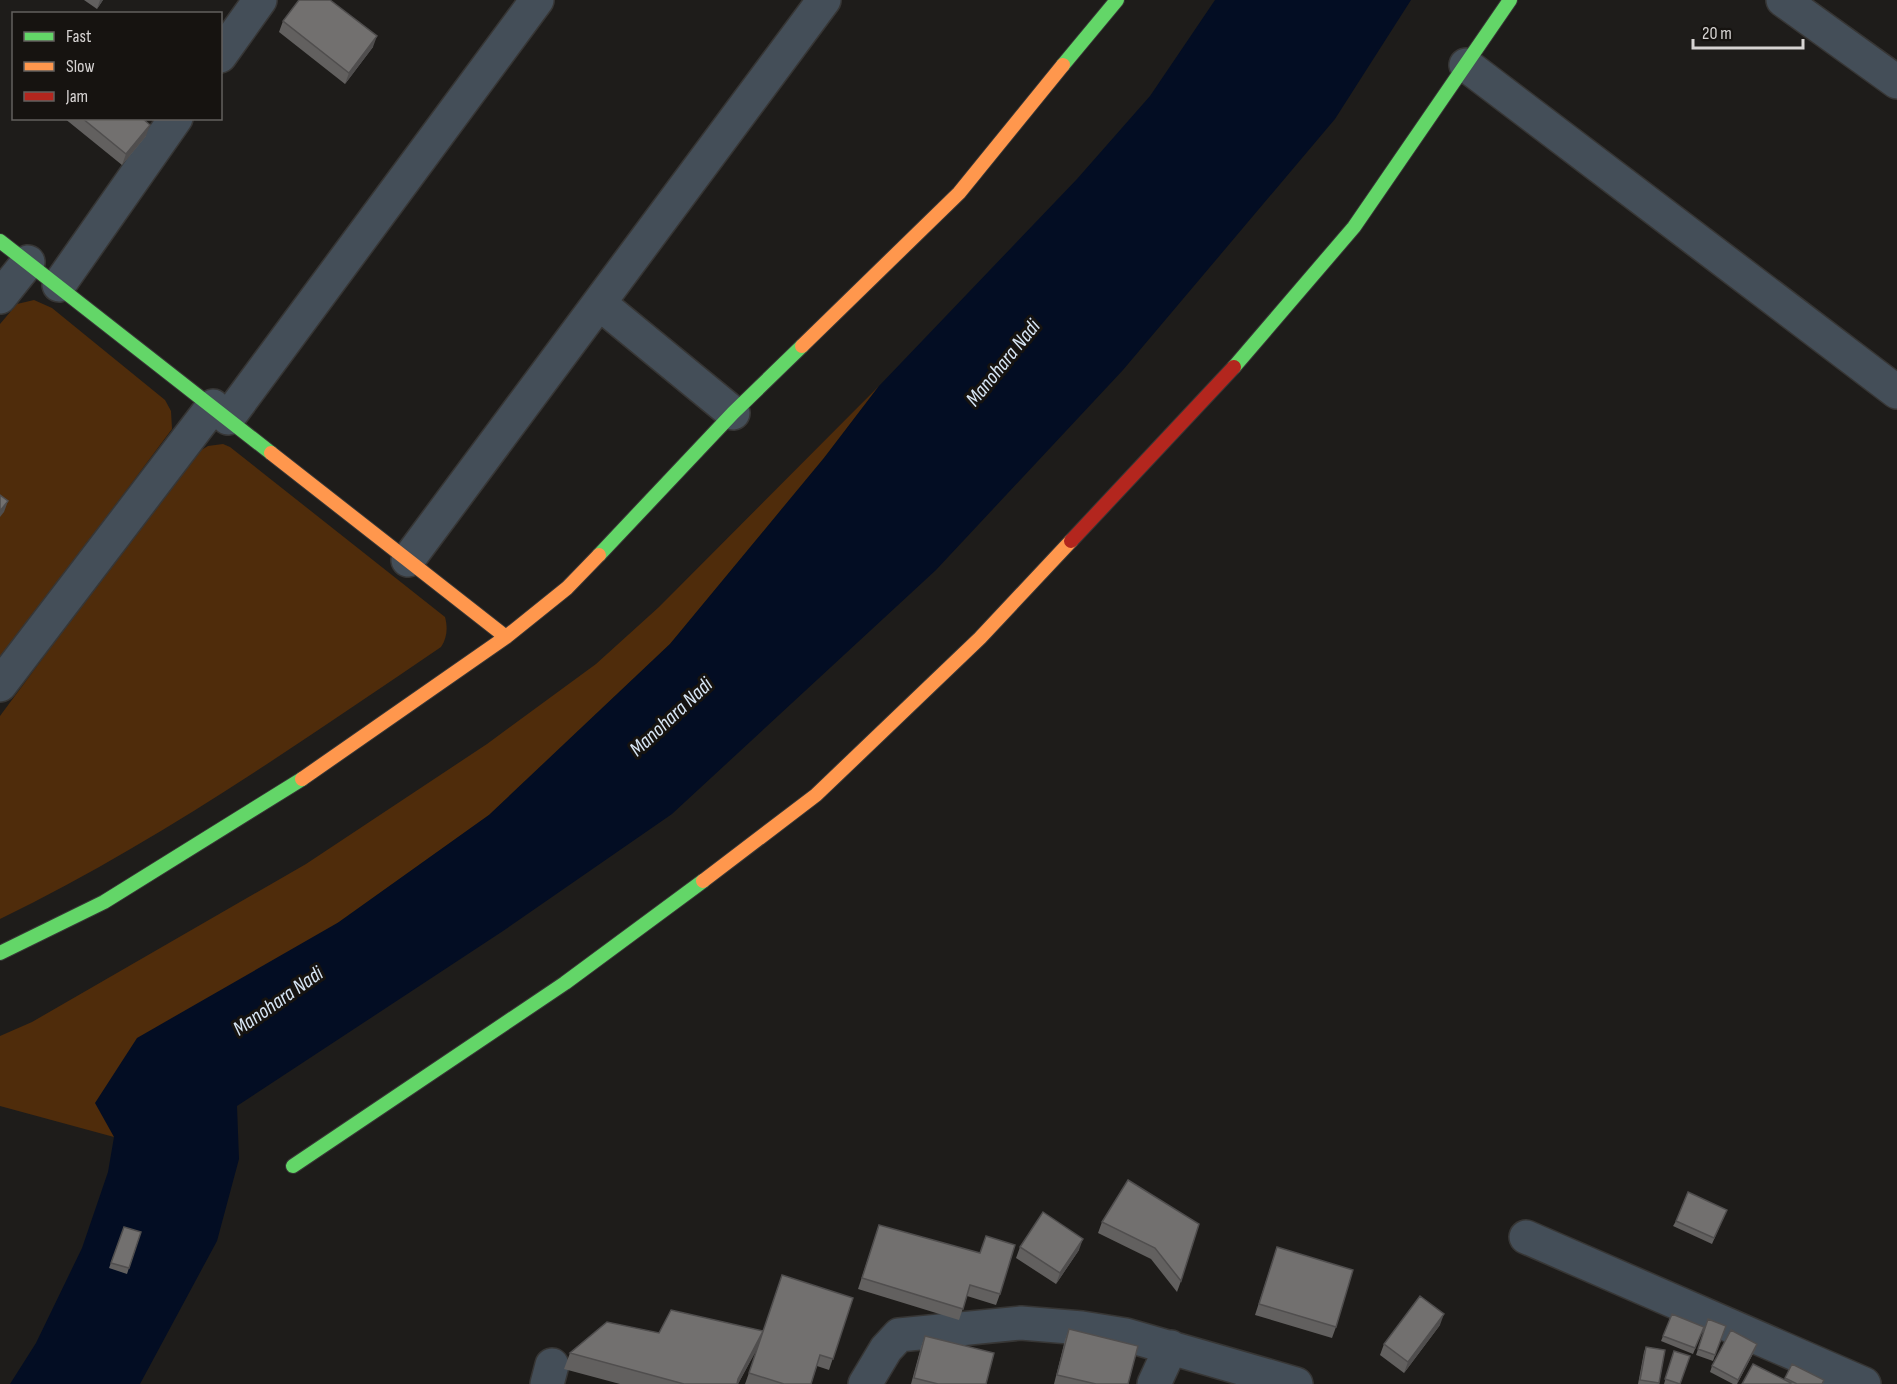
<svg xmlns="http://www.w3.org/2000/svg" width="1897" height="1384" viewBox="0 0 1897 1384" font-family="'Sofia Sans Condensed',sans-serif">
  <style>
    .green { fill: #4f2c0b }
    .water { fill: #030d23 }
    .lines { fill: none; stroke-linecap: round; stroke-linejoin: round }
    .street-casing { stroke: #373635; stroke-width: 36 }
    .fast-casing { stroke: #373635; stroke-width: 16 }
    .slow-casing { stroke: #373635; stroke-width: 16 }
    .jam-casing { stroke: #373635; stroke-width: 16 }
    .street { stroke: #444e58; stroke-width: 33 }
    .fast { stroke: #63d668; stroke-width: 14 }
    .slow { stroke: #ff974d; stroke-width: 14 }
    .jam { stroke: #b3261e; stroke-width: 14 }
    .wall { fill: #62605f }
    .shaded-wall { fill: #504e4e }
    .building { fill: #72706f; stroke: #504e4e; stroke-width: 1.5 }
    .labels { text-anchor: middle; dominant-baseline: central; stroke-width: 6; stroke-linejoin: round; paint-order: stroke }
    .water-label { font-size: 21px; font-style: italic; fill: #d7e5f4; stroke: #161310 }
  </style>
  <rect width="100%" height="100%" fill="#1e1c1a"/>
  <path class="green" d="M 34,300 L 52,308 L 165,400 L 171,411 L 172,429 L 0,660 L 0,324 L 17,304 Z
    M 879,386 L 824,458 L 670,644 L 489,815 L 339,922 L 114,1137 L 0,1106 L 0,1036 L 32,1022 L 306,864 L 487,744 L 596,664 L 659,607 Z
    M 223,444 L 230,447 L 445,617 C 448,628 447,638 441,647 C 298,744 156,843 0,919 L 0,716 L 193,455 L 208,446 Z"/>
  <path class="water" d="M 1215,0 L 1411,0 L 1335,119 L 1123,370 L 936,570 L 672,814 L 503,931 L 237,1106 L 239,1159 L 217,1241 L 140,1384 L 10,1384 L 36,1343 L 82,1248 L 108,1172 L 114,1137 L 95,1103 L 137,1038 L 339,922 L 489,815 L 670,644 L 824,458 L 879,386 L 1077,179 L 1150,96 Z"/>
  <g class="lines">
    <g class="street-casing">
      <path id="street" d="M 1783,0 L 1897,82
        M 220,56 L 260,0
        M 1466,65 L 1897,392
        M 59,285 L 176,118
        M 0,297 L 28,262
        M 599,303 L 733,413
        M 228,418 L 537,0
        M 408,560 L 824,0
        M 0,685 L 213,406
        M 1526,1237 L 1864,1384
        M 547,1384 L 552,1365
        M 865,1384 L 886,1349 L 899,1335 L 1021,1323 L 1082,1328 L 1126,1335 L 1296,1384
        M 1154,1384 L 1171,1347"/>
    </g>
    <g class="fast-casing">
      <path id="fast" d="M 1063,65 L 1117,0
        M 0,241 L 271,453
        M 1234,367 L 1354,227 L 1510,0
        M 599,555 L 733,413 L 802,346
        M 0,953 L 104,902 L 302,779
        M 293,1166 L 565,983 L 703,881"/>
    </g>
    <g class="slow-casing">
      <path id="slow" d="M 802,346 L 959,193 L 1063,65
        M 271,453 L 506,637
        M 302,779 L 506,637 L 567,588 L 599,555
        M 703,881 L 816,795 L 980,638 L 1071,541"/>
    </g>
    <g class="jam-casing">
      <path id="jam" d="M 1071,541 L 1234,367"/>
    </g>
    <use href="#street" class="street"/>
    <use href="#fast" class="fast"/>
    <use href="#slow" class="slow"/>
    <use href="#jam" class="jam"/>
  </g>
  <path class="wall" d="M 84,0 L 103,0 L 97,9 Z
    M 283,21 L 373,47 L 345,84 L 279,32 Z
    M 64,118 L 142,118 L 146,136 L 122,165 Z
    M 1128,1180 L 1181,1281 L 1177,1292 L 1151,1259 L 1098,1233 L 1102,1222 Z
    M 1727,1210 L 1712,1244 L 1673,1226 L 1676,1221 Z
    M 879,1225 L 1000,1294 L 996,1305 L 967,1296 L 959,1320 L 858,1289 Z
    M 124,1227 L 141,1232 L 127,1274 L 109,1268 Z
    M 1020,1247 L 1079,1250 L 1056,1284 L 1016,1258 Z
    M 1277,1247 L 1336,1327 L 1332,1338 L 1255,1315 Z
    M 853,1298 L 829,1370 L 817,1366 L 811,1384 L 745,1384 L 758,1347 L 738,1384 L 620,1384 L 564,1369 L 570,1353 L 659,1333 L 763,1331 Z
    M 1672,1314 L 1704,1327 L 1693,1354 L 1661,1341 Z
    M 1708,1319 L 1726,1326 L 1713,1361 L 1696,1355 Z
    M 1440,1325 L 1404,1373 L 1380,1355 L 1384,1344 Z
    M 1069,1329 L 1128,1384 L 1054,1384 L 1065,1340 Z
    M 925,1336 L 986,1384 L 911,1384 L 921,1347 Z
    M 1757,1344 L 1755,1350 L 1737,1384 L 1733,1384 L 1710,1372 L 1712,1366 Z
    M 1646,1347 L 1665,1350 L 1659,1384 L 1638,1384 L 1644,1352 Z
    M 1674,1351 L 1680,1384 L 1664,1384 Z
    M 1792,1364 L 1824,1380 L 1823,1384 L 1742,1384 L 1784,1380 Z"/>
  <path class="shaded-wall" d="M 100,0 L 103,0 L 97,9 Z
    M 377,36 L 373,47 L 345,84 L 349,73 Z
    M 150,125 L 146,136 L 122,165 L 126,154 Z
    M 8,501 L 4,512 L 0,517 L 0,511 Z
    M 1083,1239 L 1079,1250 L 1056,1284 L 1060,1273 Z
    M 1444,1314 L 1440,1325 L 1404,1373 L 1408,1362 Z
    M 763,1331 L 758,1347 L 738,1384 L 736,1384 Z
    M 1757,1344 L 1755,1350 L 1737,1384 L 1738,1380 Z"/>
  <path class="building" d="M 299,0 L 330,0 L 377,36 L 349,73 L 283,21 Z
    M 82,118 L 142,118 L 150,125 L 126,154 Z
    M 0,495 L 8,501 L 0,511 Z
    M 1128,1180 L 1199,1224 L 1181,1281 L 1155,1248 L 1102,1222 Z
    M 1688,1192 L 1727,1210 L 1714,1238 L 1676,1221 Z
    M 1043,1212 L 1083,1239 L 1060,1273 L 1020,1247 Z
    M 879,1225 L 980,1253 L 986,1236 L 1015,1245 L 1000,1294 L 970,1285 L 963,1309 L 862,1278 Z
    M 124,1227 L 141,1232 L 129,1268 L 111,1263 Z
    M 1277,1247 L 1353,1270 L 1336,1327 L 1259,1304 Z
    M 782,1275 L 853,1298 L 833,1359 L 820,1355 L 811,1384 L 784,1384 L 749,1373 Z
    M 1420,1296 L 1444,1314 L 1408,1362 L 1384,1344 Z
    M 671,1310 L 763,1331 L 738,1379 L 737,1384 L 684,1384 L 570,1353 L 607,1322 L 659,1333 Z
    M 1672,1314 L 1704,1327 L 1695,1348 L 1663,1336 Z
    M 1708,1319 L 1726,1326 L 1715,1355 L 1698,1349 Z
    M 1069,1329 L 1138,1346 L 1128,1384 L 1096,1384 L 1057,1375 Z
    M 1731,1330 L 1757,1344 L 1738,1380 L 1712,1366 Z
    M 925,1336 L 994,1353 L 986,1384 L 938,1384 L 914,1378 Z
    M 1646,1347 L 1665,1350 L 1659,1383 L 1640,1380 Z
    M 1674,1351 L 1690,1356 L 1680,1384 L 1665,1379 Z
    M 1753,1364 L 1791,1383 L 1790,1384 L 1742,1384 Z
    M 1792,1364 L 1824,1380 L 1822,1384 L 1797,1384 L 1785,1378 Z"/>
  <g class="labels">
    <g class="water-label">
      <text transform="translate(1003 363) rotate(-51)">Manohara Nadi</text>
      <text transform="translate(671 717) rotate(-43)">Manohara Nadi</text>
      <text transform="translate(278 1001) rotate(-35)">Manohara Nadi</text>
    </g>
  </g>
  <rect x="12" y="12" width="210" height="108" fill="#161310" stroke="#63605e" stroke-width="1.5"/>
  <rect x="24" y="32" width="30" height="9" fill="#63d668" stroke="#63605e" stroke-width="1.5"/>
  <text x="66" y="42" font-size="18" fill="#d6d3d2">Fast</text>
  <rect x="24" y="62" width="30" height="9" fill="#ff974d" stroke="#63605e" stroke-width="1.5"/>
  <text x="66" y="72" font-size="18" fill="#d6d3d2">Slow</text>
  <rect x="24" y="92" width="30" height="9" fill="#b3261e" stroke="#63605e" stroke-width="1.5"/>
  <text x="66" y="102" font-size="18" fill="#d6d3d2">Jam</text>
  <path d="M1693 39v9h110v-9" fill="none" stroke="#d6d3d2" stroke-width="3"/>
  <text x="1702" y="39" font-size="18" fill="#d6d3d2" stroke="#161310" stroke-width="4.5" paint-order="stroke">20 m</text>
</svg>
